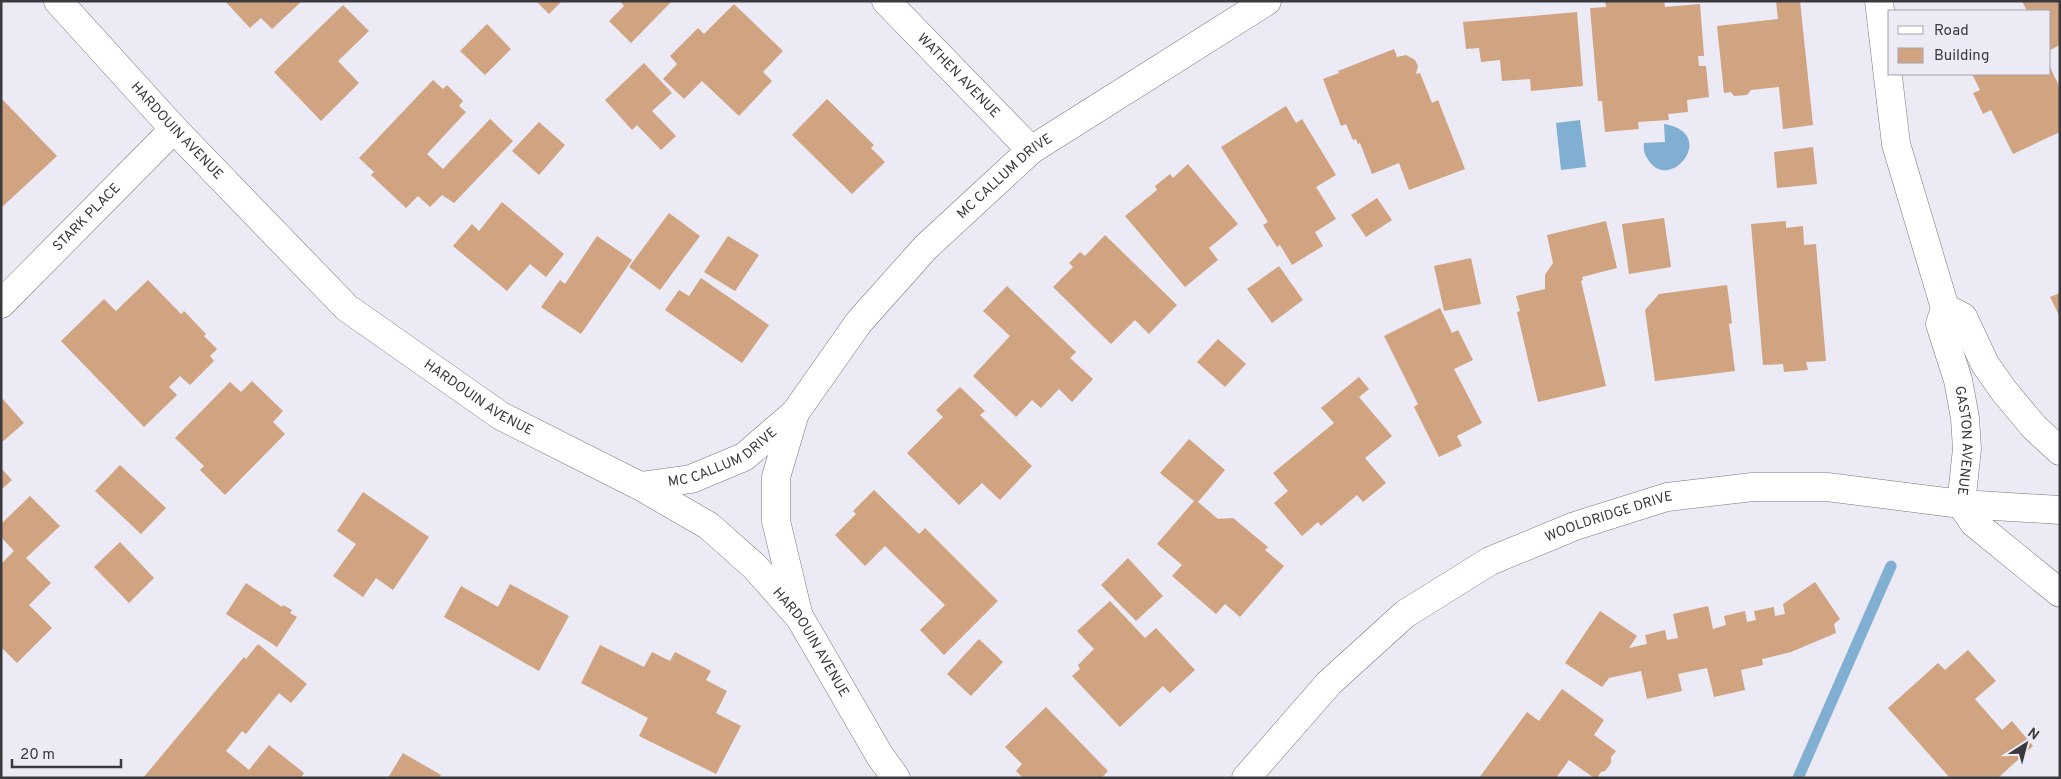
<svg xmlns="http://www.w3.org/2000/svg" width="2061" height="779" viewBox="0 0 2061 779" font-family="Overpass,sans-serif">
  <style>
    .water { fill: #81afd1 }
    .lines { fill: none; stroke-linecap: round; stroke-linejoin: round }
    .stream { stroke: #81afd1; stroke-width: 11 }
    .building { fill: #d0a381 }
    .minor-casing { stroke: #797881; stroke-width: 29 }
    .minor { stroke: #fff; stroke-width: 28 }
    .labels { text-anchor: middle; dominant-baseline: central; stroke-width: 4.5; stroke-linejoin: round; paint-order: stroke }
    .street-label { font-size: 14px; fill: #3a3a3e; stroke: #ebeaf5 }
  </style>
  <rect width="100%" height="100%" fill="#ebeaf5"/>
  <path class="water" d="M 1580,120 L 1586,167 L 1561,170 L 1556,123 Z
    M 1664,124 C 1719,133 1671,193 1649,161 C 1645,155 1643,151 1644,143 L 1665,142 Z"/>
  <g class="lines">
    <path class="stream" d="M 1798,778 L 1891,566"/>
  </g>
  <path class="building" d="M 225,1 L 302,1 L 272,29 L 261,18 L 250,28 Z
    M 536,1 L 562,1 L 549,14 Z
    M 620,1 L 672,1 L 631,43 L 609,21 L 624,6 Z
    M 1605,1 L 1664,1 L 1665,7 L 1700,4 L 1704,56 L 1698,56 L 1699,66 L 1706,66 L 1709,97 L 1687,100 L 1688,112 L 1668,114 L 1669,120 L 1638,122 L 1639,129 L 1605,132 L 1602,101 L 1598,101 L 1590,8 L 1606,7 Z
    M 1776,1 L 1800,1 L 1813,125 L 1783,129 L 1779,87 L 1751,90 L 1747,95 L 1734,96 L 1731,92 L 1724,93 L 1717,26 L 1778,19 Z
    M 2022,1 L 2060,1 L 2060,45 L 2050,50 L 2050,11 L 2027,11 Z
    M 734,4 L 783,51 L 763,72 L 772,81 L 739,116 L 702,81 L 684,99 L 663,79 L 677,64 L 670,56 L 698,28 L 704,34 Z
    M 343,5 L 369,31 L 338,61 L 359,83 L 321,121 L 274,72 Z
    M 1577,12 L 1583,86 L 1531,91 L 1530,79 L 1502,81 L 1500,60 L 1481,62 L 1479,48 L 1466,49 L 1463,22 Z
    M 487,24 L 511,49 L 485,75 L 460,51 Z
    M 1394,49 L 1397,57 L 1406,55 L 1415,60 L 1418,66 L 1416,74 L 1420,73 L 1432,103 L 1438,100 L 1465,169 L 1409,190 L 1399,163 L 1372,174 L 1360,143 L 1358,144 L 1356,139 L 1353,140 L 1346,124 L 1341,126 L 1323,79 L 1339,73 L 1338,71 Z
    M 644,63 L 672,93 L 652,111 L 676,136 L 661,150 L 637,125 L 632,130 L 605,100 Z
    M 2050,67 L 2060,88 L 2060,132 L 2013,154 L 1991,110 L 1983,114 L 1973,93 L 1980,90 L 1972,74 L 2050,74 Z
    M 433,80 L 443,89 L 447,85 L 463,101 L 459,106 L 466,112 L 427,154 L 443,169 L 490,119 L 513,141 L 454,203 L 442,195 L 430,207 L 418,196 L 406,208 L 371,175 L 374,172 L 359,158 Z
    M 1,98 L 57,156 L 1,208 Z
    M 827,99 L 874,145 L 871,148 L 885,162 L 852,194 L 792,135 Z
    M 1286,106 L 1296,123 L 1302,119 L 1336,175 L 1316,187 L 1336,219 L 1315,232 L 1323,246 L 1292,265 L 1280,245 L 1277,247 L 1263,225 L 1268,222 L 1221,147 Z
    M 539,122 L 565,145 L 539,175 L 512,151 Z
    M 1813,147 L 1817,184 L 1777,188 L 1774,152 Z
    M 1188,164 L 1238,224 L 1209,248 L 1218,260 L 1185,287 L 1125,216 L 1157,190 L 1155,186 L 1170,174 L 1173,178 Z
    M 1377,198 L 1392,220 L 1366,237 L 1351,215 Z
    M 502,202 L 564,254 L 546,277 L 530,264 L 507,291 L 453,246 L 472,224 L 479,231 Z
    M 669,213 L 700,236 L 660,290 L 629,267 Z
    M 1664,218 L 1671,267 L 1629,274 L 1622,224 Z
    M 1606,221 L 1617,268 L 1582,277 L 1583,280 L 1581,281 L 1606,386 L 1538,402 L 1517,312 L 1520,311 L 1516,296 L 1545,289 L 1545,275 L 1553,263 L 1547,235 Z
    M 1786,221 L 1786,228 L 1803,226 L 1804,245 L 1816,244 L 1826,361 L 1806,362 L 1808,370 L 1784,372 L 1783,364 L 1763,365 L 1751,224 Z
    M 1105,235 L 1177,305 L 1149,334 L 1135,320 L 1111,344 L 1053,287 L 1073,267 L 1069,263 L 1080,252 L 1085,256 Z
    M 597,236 L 632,260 L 581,334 L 541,307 L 560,280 L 565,284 Z
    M 728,236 L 759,255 L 735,291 L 704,272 Z
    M 1471,258 L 1481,304 L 1444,311 L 1434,266 Z
    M 1279,266 L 1303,300 L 1272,323 L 1247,289 Z
    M 701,278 L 769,325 L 742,363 L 665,310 L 679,290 L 689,296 Z
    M 148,280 L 181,314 L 184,311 L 206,334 L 204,336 L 217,349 L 210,356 L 214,361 L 190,385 L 180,376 L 169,387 L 177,395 L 144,427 L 61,341 L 104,299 L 116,311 Z
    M 1727,285 L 1732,323 L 1729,324 L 1735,371 L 1655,381 L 1645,310 L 1659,294 Z
    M 1007,286 L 1076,352 L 1070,358 L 1093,379 L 1072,402 L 1059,389 L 1041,408 L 1032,400 L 1016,417 L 973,376 L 1010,336 L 983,311 Z
    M 2060,293 L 2060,317 L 2050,297 Z
    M 1440,308 L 1452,333 L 1458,330 L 1473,360 L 1454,369 L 1482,423 L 1457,436 L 1462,446 L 1439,457 L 1414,407 L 1418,404 L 1384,336 Z
    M 1218,339 L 1246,364 L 1225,387 L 1197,362 Z
    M 1359,377 L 1369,389 L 1359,397 L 1392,436 L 1365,458 L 1386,483 L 1363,502 L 1357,495 L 1321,526 L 1318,522 L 1302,536 L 1274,503 L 1288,491 L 1273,473 L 1334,423 L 1321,408 Z
    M 252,381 L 283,411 L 273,422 L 285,434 L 225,495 L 200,470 L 204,466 L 175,438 L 230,382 L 241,392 Z
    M 960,387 L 985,411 L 980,415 L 1032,466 L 1000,500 L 982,483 L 959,505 L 907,453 L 943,417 L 936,410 Z
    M 1,397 L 24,423 L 1,443 Z
    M 1189,439 L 1225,470 L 1198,502 L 1218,519 L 1233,518 L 1268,547 L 1265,550 L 1284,566 L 1240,617 L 1225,604 L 1216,614 L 1172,576 L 1182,565 L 1157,544 L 1194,501 L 1160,473 Z
    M 120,465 L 166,508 L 141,534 L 95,491 Z
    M 1,468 L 12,480 L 1,490 Z
    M 874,490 L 919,534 L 925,528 L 998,601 L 944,655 L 920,630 L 945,605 L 885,546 L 865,566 L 835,535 L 856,514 L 853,511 Z
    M 363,492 L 429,537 L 393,590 L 376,578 L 363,597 L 333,576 L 356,544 L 337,531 Z
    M 30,496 L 60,526 L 26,558 L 51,583 L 29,605 L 52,628 L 17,663 L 1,647 L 1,564 L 14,551 L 1,537 L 1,524 Z
    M 120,542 L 154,578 L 129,603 L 94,567 Z
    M 1128,558 L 1163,596 L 1136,621 L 1101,585 Z
    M 1815,582 L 1840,619 L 1834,624 L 1836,633 L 1791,652 L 1762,659 L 1763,665 L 1741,670 L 1745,690 L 1714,697 L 1707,668 L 1678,674 L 1682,691 L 1647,699 L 1641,671 L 1609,678 L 1602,687 L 1565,663 L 1600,611 L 1637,636 L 1629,648 L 1647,644 L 1645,635 L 1665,630 L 1667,640 L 1678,638 L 1673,614 L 1708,606 L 1713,629 L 1726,625 L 1724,616 L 1745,611 L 1747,622 L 1756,620 L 1754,611 L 1774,607 L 1775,616 L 1785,614 L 1783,604 Z
    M 246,583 L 282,607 L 283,605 L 292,610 L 290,613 L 297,617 L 277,647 L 226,614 Z
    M 510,584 L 569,616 L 539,671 L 444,617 L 461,586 L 498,607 Z
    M 1110,601 L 1145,638 L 1156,628 L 1195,670 L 1170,693 L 1163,686 L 1120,727 L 1072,676 L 1080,669 L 1078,665 L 1094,649 L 1077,631 Z
    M 979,639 L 1003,662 L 971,696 L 947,674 Z
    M 258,644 L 307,684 L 291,703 L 279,693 L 246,734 L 242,731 L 226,751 L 249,770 L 269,745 L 304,773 L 301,778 L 143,778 L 244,657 L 246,659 Z
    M 600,645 L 644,667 L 652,652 L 670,661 L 675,652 L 711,671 L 706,680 L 727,691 L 716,713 L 741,726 L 716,774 L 639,736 L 648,718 L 581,683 Z
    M 1968,650 L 1996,681 L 1975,699 L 2002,730 L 2012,721 L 2033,746 L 1998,778 L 1950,778 L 1888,708 L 1938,663 L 1945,670 Z
    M 1562,689 L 1604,720 L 1594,735 L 1616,751 L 1611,757 L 1611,763 L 1605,771 L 1601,772 L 1597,778 L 1594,778 L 1569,760 L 1556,778 L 1479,778 L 1527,712 L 1539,721 Z
    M 1046,707 L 1108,771 L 1101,778 L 1023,778 L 1016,771 L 1022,764 L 1005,747 Z
    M 403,753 L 441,775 L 439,778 L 388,778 Z"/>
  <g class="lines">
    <g class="minor-casing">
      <g id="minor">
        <path id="s1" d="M 58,1 L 174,129 L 347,308 L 501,416 L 640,486 L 709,526 L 755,567 L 800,618 L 880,756 L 896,778"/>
        <path id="s2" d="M 886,1 L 1031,150"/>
        <path id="s3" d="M 1879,1 L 1896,144 L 1945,308 L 1940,324 L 1958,380 L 1965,418 L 1967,449 L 1961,504 L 1974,523 L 2060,593"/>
        <path id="s4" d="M 1,304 L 174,129"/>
        <path d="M 1945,308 L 1963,317 L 1985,364 L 2004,391 L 2034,427 L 2060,451"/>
        <path d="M 795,413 L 776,477 L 776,521 L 798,613"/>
        <path id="s5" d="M 640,486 L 691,479 L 744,457 L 795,413 L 859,322 L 926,247 L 1031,150 L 1267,1"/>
        <path id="s6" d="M 1246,778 L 1329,683 L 1405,614 L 1490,561 L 1575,526 L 1667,497 L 1753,487 L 1827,487 L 1961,504 L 2060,510"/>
      </g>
    </g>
    <use href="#minor" class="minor"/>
  </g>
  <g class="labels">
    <g class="street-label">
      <text stroke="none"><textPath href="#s2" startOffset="104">WATHEN AVENUE</textPath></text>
      <text stroke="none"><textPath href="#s1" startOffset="176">HARDOUIN AVENUE</textPath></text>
      <text stroke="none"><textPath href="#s5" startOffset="494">MC CALLUM DRIVE</textPath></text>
      <text stroke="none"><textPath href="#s4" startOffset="122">STARK PLACE</textPath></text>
      <text stroke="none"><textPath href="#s1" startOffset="581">HARDOUIN AVENUE</textPath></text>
      <text stroke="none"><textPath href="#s3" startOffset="452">GASTON AVENUE</textPath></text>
      <text stroke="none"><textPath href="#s5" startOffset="89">MC CALLUM DRIVE</textPath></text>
      <text stroke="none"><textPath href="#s6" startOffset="456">WOOLDRIDGE DRIVE</textPath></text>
      <text stroke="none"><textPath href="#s1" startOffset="1001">HARDOUIN AVENUE</textPath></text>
    </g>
  </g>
  <rect width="2061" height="779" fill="none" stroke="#3a3a3e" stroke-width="5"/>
  <rect x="1888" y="10" width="162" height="65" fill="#ebeaf5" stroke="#a4a4ac"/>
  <rect x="1898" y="26" width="25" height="8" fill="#ffffff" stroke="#a4a4ac"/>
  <text x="1934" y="35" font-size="15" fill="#3a3a3e">Road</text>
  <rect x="1898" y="48" width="25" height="15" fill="#d0a381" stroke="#a4a4ac"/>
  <text x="1934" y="60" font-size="15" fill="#3a3a3e">Building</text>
  <g transform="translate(2026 744) rotate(36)" stroke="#ebeaf5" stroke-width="4" paint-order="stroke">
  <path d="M0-4L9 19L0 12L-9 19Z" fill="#3a3a3e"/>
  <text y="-8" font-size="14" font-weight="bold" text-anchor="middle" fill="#3a3a3e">N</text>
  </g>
  <path d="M12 759v8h109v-8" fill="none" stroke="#3a3a3e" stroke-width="2.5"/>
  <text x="20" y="759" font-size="15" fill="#3a3a3e" stroke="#ebeaf5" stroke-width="4" paint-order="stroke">20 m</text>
</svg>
